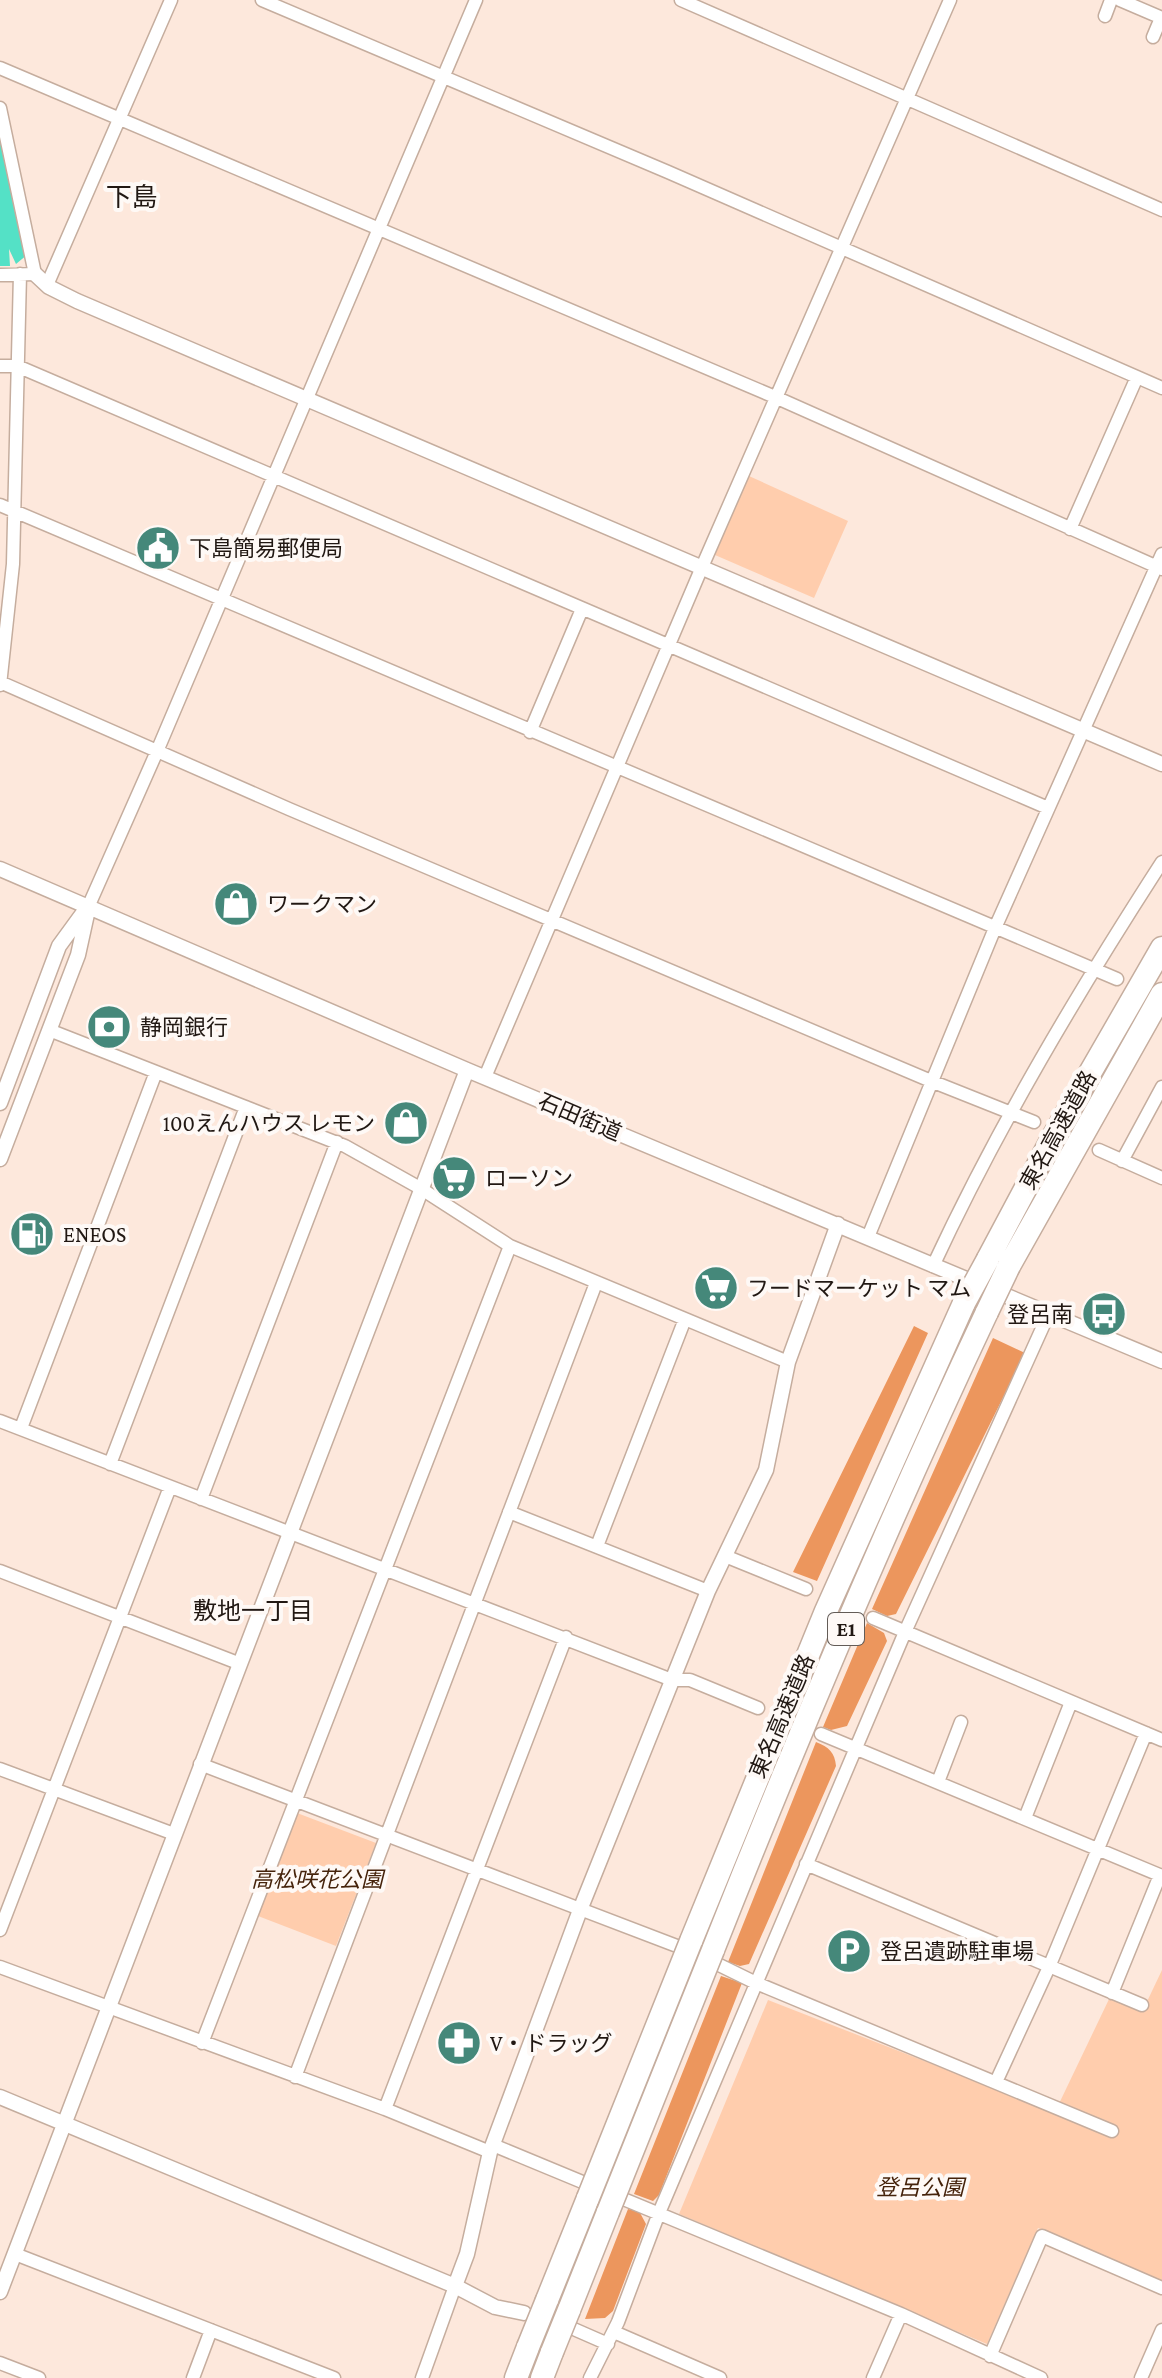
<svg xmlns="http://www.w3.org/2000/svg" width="1162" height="2378" viewBox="0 0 1162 2378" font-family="'Crimson Pro','Noto Sans JP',serif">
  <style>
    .green { fill: #ffcdad }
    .forest { fill: #ec965d }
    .water { fill: #54e1c6 }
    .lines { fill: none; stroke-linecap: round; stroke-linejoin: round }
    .minor-casing { stroke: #c5ad9e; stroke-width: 15 }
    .tertiary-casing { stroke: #c5ad9e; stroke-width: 17 }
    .motorway-casing { stroke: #c5ad9e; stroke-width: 25 }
    .minor { stroke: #fff; stroke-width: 12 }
    .tertiary { stroke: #fff; stroke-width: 14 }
    .motorway { stroke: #fff; stroke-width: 22 }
    .motorway-bridge-casing { stroke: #c5ad9e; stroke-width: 25; stroke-linecap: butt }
    .motorway-bridge { stroke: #fff; stroke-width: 22 }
    .labels { text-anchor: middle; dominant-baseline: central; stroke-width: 8; stroke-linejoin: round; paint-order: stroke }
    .shield { fill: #fef9f6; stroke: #635c57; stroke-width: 2 }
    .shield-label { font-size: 20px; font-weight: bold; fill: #211813 }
    .poi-label { font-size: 22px; fill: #211813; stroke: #fef9f6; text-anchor: start }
    .street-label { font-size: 22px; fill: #211813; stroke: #fef9f6 }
    .park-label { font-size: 22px; font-style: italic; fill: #45230b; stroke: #fef9f6 }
    .neighbourhood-label { font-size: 24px; fill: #211813; stroke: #fef9f6 }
    .quarter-label { font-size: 26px; fill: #211813; stroke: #fef9f6 }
  </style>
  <rect width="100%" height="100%" fill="#fde8dc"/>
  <path class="green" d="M 749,476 L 848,521 L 814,598 L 715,555 Z
    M 297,1813 L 376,1843 L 336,1946 L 258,1916 Z
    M 1162,1970 L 1162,2281 L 1038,2228 L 987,2344 L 679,2214 L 768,2000 L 1055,2112 L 1111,1995 L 1143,2010 Z"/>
  <path class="forest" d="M 914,1326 L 928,1333 L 817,1581 L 793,1572 Z
    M 993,1338 L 1025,1353 L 896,1614 L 887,1616 L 872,1609 Z
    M 867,1623 L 884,1633 L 887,1641 L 847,1726 L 831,1730 L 823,1727 Z
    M 816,1742 C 829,1747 835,1753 836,1766 L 749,1964 L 740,1966 L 728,1962 Z
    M 721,1976 L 742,1983 L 659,2195 L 653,2201 L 634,2194 Z
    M 628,2209 L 639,2211 L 646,2224 L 613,2311 L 605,2318 L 585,2319 Z"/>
  <path class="water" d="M 0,136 L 12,196 L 28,254 L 16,264 L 9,249 L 10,266 L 0,266 Z"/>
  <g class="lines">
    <g class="minor-casing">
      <path id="minor" d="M 262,0 L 668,172 L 1162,388
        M 681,0 L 1162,210
        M 1120,0 L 1162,18
        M 1105,16 L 1111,0
        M 1153,37 L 1161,18
        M 0,68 L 775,397 L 1162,569
        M 0,108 L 35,274 L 0,275
        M 47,285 L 171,0
        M 0,366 L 17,366 L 1048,808
        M 0,505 L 1117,979
        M 1070,529 L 1137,377
        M 0,682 L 289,809 L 931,1081 L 1034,1122
        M 0,685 L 13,564 L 20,274
        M 530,732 L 582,609
        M 89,905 L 158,749 L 476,0
        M 49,1030 L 345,1146 L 420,1188 L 510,1246 L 788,1362
        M 485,1077 L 702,567 L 950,0
        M 1099,1150 L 1162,1178
        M 1122,1161 L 1162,1087
        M 868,1237 L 995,928 L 1162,554
        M 933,1266 C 998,1126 1078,992 1162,862
        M 0,1421 L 672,1680 L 690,1680 L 758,1708
        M 21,1428 L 156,1072
        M 110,1464 L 246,1107
        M 201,1499 L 337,1142
        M 509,1512 L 708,1591
        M 597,1546 L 685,1319
        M 725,1556 L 806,1589
        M 0,1571 L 238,1663
        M 873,1618 L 1162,1740
        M 821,1734 L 1162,1876
        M 200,1764 L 690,1951
        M 0,1769 L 174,1834
        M 938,1782 L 961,1722
        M 1025,1818 L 1071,1702
        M 806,1864 L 1142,2005
        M 0,1930 L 170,1487
        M 707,1959 L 756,1983 L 1112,2131
        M 0,1967 L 385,2109 L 490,2152
        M 1112,1993 L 1160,1875
        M 202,2043 L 510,1246
        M 295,2077 L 596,1283
        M 996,2082 L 1049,1967 L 1146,1733
        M 385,2109 L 566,1637
        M 493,2145 L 901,2314 L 1041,2378
        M 15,2254 L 334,2378
        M 560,2323 L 608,2344
        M 614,2332 L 720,2378
        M 990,2356 L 1042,2236 L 1162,2288
        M 0,2363 L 39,2378
        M 193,2378 L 211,2330
        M 422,2378 L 455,2286
        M 590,2378 L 618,2322 L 659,2213 L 905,1632 L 1049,1313
        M 873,2378 L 901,2314
        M 1141,2378 L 1162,2330"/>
    </g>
    <g class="tertiary-casing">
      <path id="tertiary" d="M 35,274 L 49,287 L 77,301 L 1162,764
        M 0,869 L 467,1070 L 1162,1361
        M 0,1103 L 59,946 L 86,909
        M 0,1159 L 78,955 L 89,905
        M 0,2097 L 455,2286 L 495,2307 L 524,2313
        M 455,2286 L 467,2254 L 490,2152 L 580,1910 L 708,1591 L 766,1470 L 788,1362 L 838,1224
        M 0,2292 L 467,1070"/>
    </g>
    <g class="motorway-casing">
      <path id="motorway" d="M 988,1259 L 1053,1137 L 1162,948
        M 1009,1266 L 1162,994
        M 691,1941 L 826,1611 L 964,1303
        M 713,1950 C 798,1735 888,1522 987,1312
        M 547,2300 L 588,2198
        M 569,2310 L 608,2212
        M 516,2378 L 528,2347
        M 542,2378 L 552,2352"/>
    </g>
    <use href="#minor" class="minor"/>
    <use href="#tertiary" class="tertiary"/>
    <use href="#motorway" class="motorway"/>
    <g class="motorway-bridge-casing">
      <path id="motorway-bridge" d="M 964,1303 L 988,1259
        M 987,1312 L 1009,1266
        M 588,2198 L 691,1941
        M 608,2212 L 713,1950
        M 528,2347 L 547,2300
        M 552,2352 L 569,2310"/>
    </g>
    <use href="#motorway-bridge" class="motorway-bridge"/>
  </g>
  <defs>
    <g id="civic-disc" transform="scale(2.3)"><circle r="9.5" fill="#45887a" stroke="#fef9f6"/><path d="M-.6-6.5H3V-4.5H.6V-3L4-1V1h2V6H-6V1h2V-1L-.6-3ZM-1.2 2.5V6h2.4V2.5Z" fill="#fff"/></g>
    <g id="shop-disc" transform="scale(2.3)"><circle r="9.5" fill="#45887a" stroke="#fef9f6"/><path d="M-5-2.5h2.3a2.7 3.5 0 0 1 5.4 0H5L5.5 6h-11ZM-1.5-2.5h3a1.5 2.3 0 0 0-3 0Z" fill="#fff"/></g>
    <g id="bank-disc" transform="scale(2.3)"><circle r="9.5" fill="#45887a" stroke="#fef9f6"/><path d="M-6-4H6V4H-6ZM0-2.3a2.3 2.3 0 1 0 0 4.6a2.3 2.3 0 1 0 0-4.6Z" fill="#fff"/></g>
    <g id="supermarket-disc" transform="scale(2.3)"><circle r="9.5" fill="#45887a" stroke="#fef9f6"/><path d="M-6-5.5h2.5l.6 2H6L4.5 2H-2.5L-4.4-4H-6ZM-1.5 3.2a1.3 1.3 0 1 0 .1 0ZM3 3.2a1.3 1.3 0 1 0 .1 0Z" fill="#fff"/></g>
    <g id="fuel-disc" transform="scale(2.3)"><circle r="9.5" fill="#45887a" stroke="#fef9f6"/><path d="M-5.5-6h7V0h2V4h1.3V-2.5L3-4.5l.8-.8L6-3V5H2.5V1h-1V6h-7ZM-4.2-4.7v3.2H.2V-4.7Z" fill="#fff"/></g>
    <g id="bus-disc" transform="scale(2.3)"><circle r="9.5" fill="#45887a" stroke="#fef9f6"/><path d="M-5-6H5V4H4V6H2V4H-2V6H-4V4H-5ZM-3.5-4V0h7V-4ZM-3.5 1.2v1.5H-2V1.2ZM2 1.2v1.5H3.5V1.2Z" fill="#fff"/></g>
    <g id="parking-disc" transform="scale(2.3)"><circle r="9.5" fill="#45887a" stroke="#fef9f6"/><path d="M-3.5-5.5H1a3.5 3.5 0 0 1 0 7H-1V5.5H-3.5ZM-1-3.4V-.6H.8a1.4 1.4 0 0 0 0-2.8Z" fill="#fff"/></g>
    <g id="pharmacy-disc" transform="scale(2.3)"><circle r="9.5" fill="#45887a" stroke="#fef9f6"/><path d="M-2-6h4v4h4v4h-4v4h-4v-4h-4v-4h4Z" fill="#fff"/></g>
  </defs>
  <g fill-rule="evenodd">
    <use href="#civic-disc" x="158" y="548"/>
    <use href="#shop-disc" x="236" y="904"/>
    <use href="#bank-disc" x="109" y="1027"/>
    <use href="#shop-disc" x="406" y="1123"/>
    <use href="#supermarket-disc" x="454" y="1178"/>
    <use href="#fuel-disc" x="32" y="1234"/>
    <use href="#supermarket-disc" x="716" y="1288"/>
    <use href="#bus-disc" x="1104" y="1314"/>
    <use href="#parking-disc" x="849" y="1951"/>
    <use href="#pharmacy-disc" x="459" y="2043"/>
  </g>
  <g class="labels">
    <rect class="shield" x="828" y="1613" width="36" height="32" rx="6"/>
    <g class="shield-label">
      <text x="846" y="1629">E1</text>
    </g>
    <g class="poi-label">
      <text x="189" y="548">下島簡易郵便局</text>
      <text x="267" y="904">ワークマン</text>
      <text x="140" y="1027">静岡銀行</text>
      <text x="375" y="1123" text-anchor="end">100えんハウス レモン</text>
      <text x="485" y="1178">ローソン</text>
      <text x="63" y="1234">ENEOS</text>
      <text x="747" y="1288">フードマーケット マム</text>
      <text x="1073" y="1314" text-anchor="end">登呂南</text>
      <text x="880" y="1951">登呂遺跡駐車場</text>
      <text x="490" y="2043">V・ドラッグ</text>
    </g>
    <g class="street-label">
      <text transform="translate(580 1117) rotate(23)">石田街道</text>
      <text transform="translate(1058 1130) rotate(-61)">東名高速道路</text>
      <text transform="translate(782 1716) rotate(-67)">東名高速道路</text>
    </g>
    <g class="park-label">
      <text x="317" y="1879">高松咲花公園</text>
      <text x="920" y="2187">登呂公園</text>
    </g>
    <g class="neighbourhood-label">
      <text x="253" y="1610">敷地一丁目</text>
    </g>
    <g class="quarter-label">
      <text x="132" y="197">下島</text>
    </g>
  </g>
</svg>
